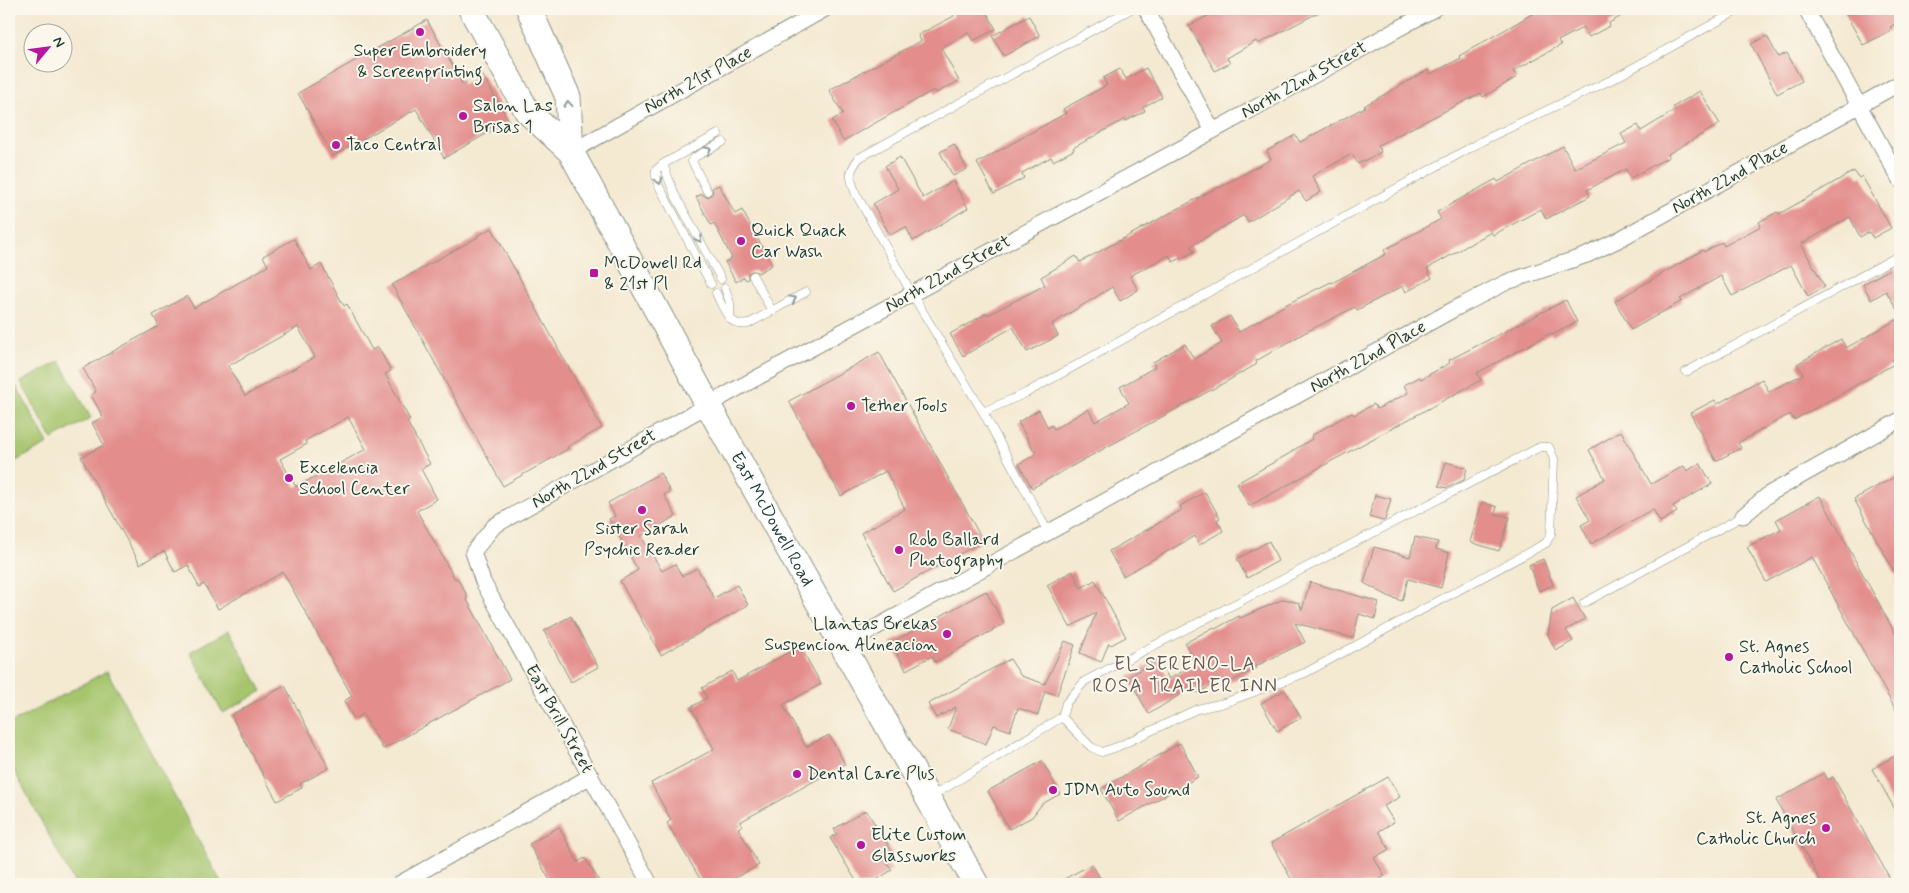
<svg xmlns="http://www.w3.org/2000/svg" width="1909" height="893" viewBox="0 0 1909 893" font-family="Mynerve,sans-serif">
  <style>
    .green { fill: #a6c56d; stroke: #628150 }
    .building { fill: #e38e8d; fill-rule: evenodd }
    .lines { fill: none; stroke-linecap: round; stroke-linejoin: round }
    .lane-casing { stroke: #8a9382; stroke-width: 9 }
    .street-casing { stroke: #8a9382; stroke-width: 17 }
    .primary-casing { stroke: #8a9382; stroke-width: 27 }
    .lane { stroke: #fff; stroke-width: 8 }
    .street { stroke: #fff; stroke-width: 15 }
    .primary { stroke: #fff; stroke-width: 25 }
    .oneway { stroke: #8f9e9a }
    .poi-dot { fill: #b5179e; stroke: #fbf7ec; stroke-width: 2 }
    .labels { text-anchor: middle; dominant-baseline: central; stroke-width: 4; stroke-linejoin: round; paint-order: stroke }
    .poi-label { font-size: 18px; fill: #1f3d34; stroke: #fbf7ec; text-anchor: start }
    .street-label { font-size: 18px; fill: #1f3d34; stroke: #fbf7ec }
    .neighbourhood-label { font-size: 19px; letter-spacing: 1px; fill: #645953; stroke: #fbf7ec }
  </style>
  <rect width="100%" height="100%" fill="#fbf7ec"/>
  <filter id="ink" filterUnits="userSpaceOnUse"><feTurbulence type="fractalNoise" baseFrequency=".02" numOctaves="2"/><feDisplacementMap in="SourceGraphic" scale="10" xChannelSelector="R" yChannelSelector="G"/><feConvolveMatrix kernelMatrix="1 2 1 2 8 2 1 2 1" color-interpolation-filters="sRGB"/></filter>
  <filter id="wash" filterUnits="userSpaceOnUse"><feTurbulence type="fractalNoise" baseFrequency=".0096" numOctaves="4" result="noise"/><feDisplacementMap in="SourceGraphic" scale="20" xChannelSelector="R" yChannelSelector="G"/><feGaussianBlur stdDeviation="1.12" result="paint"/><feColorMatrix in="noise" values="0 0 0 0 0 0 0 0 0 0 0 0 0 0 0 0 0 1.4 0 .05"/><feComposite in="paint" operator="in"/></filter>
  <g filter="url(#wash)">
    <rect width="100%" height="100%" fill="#f4e9d1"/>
    <path class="green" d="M 60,361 L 91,418 L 52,439 L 21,382 Z
      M 17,387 L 48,444 L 10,464 L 9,462 L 9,392 Z
      M 229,630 L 262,691 L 223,713 L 190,652 Z
      M 107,671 L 222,884 L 75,884 L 9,761 L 9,724 Z"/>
    <g id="blocks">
      <path class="building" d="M 950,9 L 985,9 L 996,29 L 973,41 L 968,33 L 941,48 L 959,81 L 936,93 L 934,90 L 843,141 L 832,120 L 843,114 L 829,90 L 921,41 L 918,35 L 954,16 Z
        M 1220,9 L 1325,9 L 1258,44 L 1256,41 L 1227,58 L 1230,63 L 1215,71 L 1189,26 Z
        M 1541,9 L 1634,9 L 1609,23 L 1610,26 L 1589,37 L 1584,27 L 1558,41 L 1561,45 L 1513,71 L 1517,77 L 1483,97 L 1481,93 L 1378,145 L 1381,152 L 1358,164 L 1352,154 L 1312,176 L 1321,192 L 1306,201 L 1299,191 L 1248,222 L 1244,215 L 1191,246 L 1194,252 L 1173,262 L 1169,255 L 1130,276 L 1138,290 L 1120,301 L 1112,287 L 1052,324 L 1058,336 L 1027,352 L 1013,327 L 963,356 L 950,334 L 987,313 L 988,315 L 1045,285 L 1041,277 L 1076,256 L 1080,262 L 1218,187 L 1219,188 L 1271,159 L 1267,151 L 1295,135 L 1300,142 L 1365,107 L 1364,106 L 1428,70 L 1430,74 L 1461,58 L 1459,56 Z
        M 1843,9 L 1900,9 L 1900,21 L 1890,27 L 1892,30 L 1863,45 Z
        M 1029,16 L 1040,36 L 1004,56 L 992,36 Z
        M 427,20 L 463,85 L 482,74 L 509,121 L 444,158 L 416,109 L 333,156 L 298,93 Z
        M 1767,36 L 1778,57 L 1787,53 L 1802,81 L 1777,94 L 1751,44 Z
        M 1146,68 L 1162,97 L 1143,107 L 1145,111 L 1126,121 L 1125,119 L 1073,148 L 1074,150 L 1053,161 L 1051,157 L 1022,173 L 1024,178 L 994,194 L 977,163 L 1066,113 L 1063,109 L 1107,85 L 1103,78 L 1120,69 L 1126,79 Z
        M 1700,91 L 1720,124 L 1668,154 L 1669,157 L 1630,178 L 1626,169 L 1587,190 L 1590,196 L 1546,219 L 1541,209 L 1493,235 L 1491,232 L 1427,269 L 1432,278 L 1406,292 L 1403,286 L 1357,310 L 1355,307 L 1306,332 L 1256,361 L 1257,364 L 1222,384 L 1032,488 L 1019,464 L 1036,454 L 1018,422 L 1039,410 L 1048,428 L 1052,425 L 1054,429 L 1088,409 L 1095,422 L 1129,403 L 1120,387 L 1155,367 L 1153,362 L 1185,344 L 1194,359 L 1222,343 L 1212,326 L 1230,316 L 1239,332 L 1287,304 L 1331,282 L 1332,283 L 1386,254 L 1384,250 L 1441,219 L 1437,212 L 1496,179 L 1498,182 L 1563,146 L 1575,169 L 1626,143 L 1621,134 L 1638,125 L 1641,131 L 1676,110 L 1673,107 Z
        M 954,144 L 967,169 L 953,176 L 940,152 Z
        M 900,157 L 923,198 L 953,181 L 968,208 L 913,241 L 906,227 L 890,235 L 873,204 L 898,189 L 885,166 Z
        M 1854,171 L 1859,178 L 1862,176 L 1891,228 L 1873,238 L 1869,232 L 1860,237 L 1850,217 L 1801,244 L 1825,287 L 1808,296 L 1791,265 L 1732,296 L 1721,276 L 1680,299 L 1682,301 L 1631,330 L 1615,301 L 1703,250 L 1704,252 L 1722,242 L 1724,246 L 1761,226 L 1759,222 L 1777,212 L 1779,214 Z
        M 719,185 L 735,214 L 742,210 L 772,265 L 758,273 L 755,271 L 751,271 L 748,274 L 748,279 L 746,280 L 744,277 L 736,282 L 725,262 L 732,258 L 714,223 L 711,225 L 696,197 L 702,194 L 706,197 L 710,196 L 713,192 L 712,188 Z
        M 492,228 L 602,428 L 567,447 L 568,449 L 503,486 L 392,285 L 478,237 L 477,236 Z
        M 294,239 L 311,270 L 321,264 L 344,306 L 347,304 L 372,350 L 378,347 L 391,371 L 385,374 L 410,420 L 407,422 L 430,464 L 421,469 L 437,499 L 417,511 L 455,579 L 457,578 L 468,597 L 466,598 L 510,679 L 383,749 L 363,714 L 354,719 L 344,701 L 352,696 L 283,572 L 218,609 L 204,584 L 199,587 L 188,565 L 175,572 L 164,551 L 140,564 L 81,457 L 104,445 L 92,423 L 103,417 L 91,395 L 96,392 L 83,368 L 159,326 L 153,315 L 187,296 L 194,308 L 268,266 L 263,256 ZM 298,327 L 315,357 L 245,396 L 228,366 ZM 348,417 L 366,449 L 296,487 L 280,459 L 307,444 L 305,441 Z
        M 1894,267 L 1900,278 L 1900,315 L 1886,291 L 1871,300 L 1863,284 Z
        M 1566,300 L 1577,322 L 1552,335 L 1551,333 L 1477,373 L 1481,380 L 1249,506 L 1237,483 L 1292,452 L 1292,451 L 1312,439 L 1311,436 L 1335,422 L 1352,413 L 1354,415 L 1374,404 L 1377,409 L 1408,393 L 1404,385 L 1420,377 L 1421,379 L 1450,363 L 1449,360 Z
        M 1900,318 L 1900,356 L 1892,360 L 1894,364 L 1794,420 L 1790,414 L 1738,443 L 1741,448 L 1716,461 L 1690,413 L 1715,400 L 1717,404 L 1762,379 L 1769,392 L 1803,374 L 1797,364 L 1841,339 L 1846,348 Z
        M 879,352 L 983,541 L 893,591 L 861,533 L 905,509 L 886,471 L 841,496 L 789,401 Z
        M 1621,431 L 1651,484 L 1684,466 L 1687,471 L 1700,463 L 1712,484 L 1673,506 L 1677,512 L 1660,522 L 1653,509 L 1591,544 L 1581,525 L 1590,520 L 1576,496 L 1605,479 L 1589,450 Z
        M 1446,462 L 1467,468 L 1464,480 L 1447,488 L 1439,486 Z
        M 660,473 L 670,491 L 664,495 L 676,516 L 641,536 L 662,571 L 675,564 L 682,576 L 697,568 L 714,598 L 737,585 L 748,605 L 661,655 L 620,581 L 638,570 L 609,519 L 615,516 L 608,503 Z
        M 1900,474 L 1900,582 L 1854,499 Z
        M 1205,492 L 1220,518 L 1217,520 L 1223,531 L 1199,545 L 1195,536 L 1123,576 L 1109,551 L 1182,510 L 1180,506 Z
        M 1375,495 L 1391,499 L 1385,520 L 1383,521 L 1369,517 Z
        M 1820,496 L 1900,642 L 1900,718 L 1812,557 L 1766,582 L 1747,547 L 1781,529 L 1776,520 Z
        M 1482,502 L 1497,507 L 1495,514 L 1510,517 L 1499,551 L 1470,542 Z
        M 1415,537 L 1438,542 L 1436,549 L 1449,553 L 1441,588 L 1408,579 L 1402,601 L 1390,597 L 1364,583 L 1374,547 L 1410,557 Z
        M 1269,541 L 1278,561 L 1247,578 L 1237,559 Z
        M 1543,559 L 1553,585 L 1539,591 L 1529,565 Z
        M 1073,571 L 1081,588 L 1095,580 L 1126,637 L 1111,645 L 1109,643 L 1101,662 L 1080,653 L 1096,613 L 1070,627 L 1047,585 Z
        M 1310,582 L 1379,602 L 1375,619 L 1359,614 L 1353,638 L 1295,623 L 1305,642 L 1256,666 L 1257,668 L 1227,684 L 1224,679 L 1198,693 L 1194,686 L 1149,714 L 1128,677 L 1158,659 L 1169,679 L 1196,664 L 1185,643 L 1214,627 L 1215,629 L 1239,616 L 1240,618 L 1284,599 L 1299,603 L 1302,610 Z
        M 986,591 L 1004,624 L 935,662 L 932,656 L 906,670 L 891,643 Z
        M 1573,598 L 1585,619 L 1566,630 L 1573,641 L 1556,651 L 1548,635 L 1552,610 Z
        M 571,616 L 598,667 L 571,682 L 544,631 Z
        M 1065,641 L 1075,645 L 1057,695 L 1045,691 L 1038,715 L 1018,708 L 1010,731 L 994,725 L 986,744 L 948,729 L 956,707 L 936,718 L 928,704 L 1010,659 L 1021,676 L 1045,684 Z
        M 800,646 L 821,684 L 783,705 L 806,747 L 829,735 L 845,764 L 740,822 L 742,826 L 738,828 L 759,865 L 724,884 L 703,884 L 667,823 L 671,820 L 651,783 L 714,749 L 691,707 L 707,698 L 702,688 L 732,671 L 737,681 Z
        M 285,686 L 329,768 L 300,784 L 302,788 L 277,801 L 231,715 Z
        M 1285,690 L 1301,718 L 1277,731 L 1261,703 Z
        M 1180,743 L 1198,777 L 1119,821 L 1101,789 Z
        M 1900,753 L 1900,818 L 1872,769 Z
        M 1042,761 L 1060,794 L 1042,804 L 1032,817 L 1009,829 L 988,791 Z
        M 1824,773 L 1828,780 L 1833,777 L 1893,884 L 1822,884 L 1776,800 Z
        M 1388,777 L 1400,797 L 1384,806 L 1394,822 L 1379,831 L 1389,849 L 1374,858 L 1385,876 L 1371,884 L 1294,884 L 1271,843 Z
        M 866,810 L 893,853 L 884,858 L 892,870 L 870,884 L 858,884 L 830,838 L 837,834 L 834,829 Z
        M 559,827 L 578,862 L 585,858 L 601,884 L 552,884 L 529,844 Z
        M 1092,864 L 1103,884 L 1055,884 Z"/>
    </g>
  </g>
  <g filter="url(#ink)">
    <use href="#blocks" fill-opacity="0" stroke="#8a9382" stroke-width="1"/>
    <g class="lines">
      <g class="lane-casing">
        <path id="lane" d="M 663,164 L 675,195 L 721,279
          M 707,191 L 692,161 L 695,157 L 723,142
          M 753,276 L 772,311
          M 711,284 L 659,186 L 656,176 L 656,170 L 663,164 L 718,134
          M 725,288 L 730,303 L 730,317
          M 716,293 C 723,307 729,328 748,324 L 806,292
          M 1686,372 L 1900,255
          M 983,412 L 1026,393 L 1486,139 L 1613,79 L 1740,9
          M 1048,532 L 983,412 L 912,294 L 856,194 C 849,176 848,173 859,158 L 1131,9
          M 1584,603 L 1743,516
          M 932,796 L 1062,717 L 1066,703 L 1085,681 L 1540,447 L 1549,447 L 1554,459 L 1551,534 L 1546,543 L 1305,673 L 1224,703 L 1197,709 L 1117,747 L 1102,752 L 1091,747 L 1062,717"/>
      </g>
      <g class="street-casing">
        <path id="street" d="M 1146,9 L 1213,131
          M 1806,9 L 1900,180
          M 571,152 L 825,9
          M 1743,516 L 1769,494 L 1900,420
          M 842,646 L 1458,307 L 1507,282 L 1587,255 L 1618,240 L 1900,83
          M 399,884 L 591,776
          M 650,884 L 483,582 L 473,552 L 494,526 L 738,388 L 1213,131 L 1434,9"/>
      </g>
      <g class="primary-casing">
        <g id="primary">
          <path id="s1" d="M 471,9 L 527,111 L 571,152 L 708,405 L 976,884"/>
          <path d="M 529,9 L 568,97 L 571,152"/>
        </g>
      </g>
      <use href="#lane" class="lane"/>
      <use href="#street" class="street"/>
      <use href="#primary" class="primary"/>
    </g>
    <defs><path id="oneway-chevron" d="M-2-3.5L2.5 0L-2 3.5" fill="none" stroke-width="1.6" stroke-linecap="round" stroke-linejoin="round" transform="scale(1.25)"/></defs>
    <g class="oneway">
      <use href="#oneway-chevron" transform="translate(568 104) rotate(-95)"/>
      <use href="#oneway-chevron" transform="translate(708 150) rotate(-28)"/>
      <use href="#oneway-chevron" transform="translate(659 181) rotate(74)"/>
      <use href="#oneway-chevron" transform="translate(699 239) rotate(61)"/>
      <use href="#oneway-chevron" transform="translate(793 299) rotate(-29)"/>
    </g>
  </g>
  <g class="poi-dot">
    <circle cx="420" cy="32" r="5"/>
    <circle cx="463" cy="116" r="5"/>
    <circle cx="336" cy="145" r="5"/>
    <circle cx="741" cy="241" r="5"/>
    <rect x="589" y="268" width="10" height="10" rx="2.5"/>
    <circle cx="851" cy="406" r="5"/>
    <circle cx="289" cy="478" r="5"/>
    <circle cx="642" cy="510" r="5"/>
    <circle cx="899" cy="550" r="5"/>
    <circle cx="947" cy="634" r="5"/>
    <circle cx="1729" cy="657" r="5"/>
    <circle cx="797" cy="774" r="5"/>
    <circle cx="1053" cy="790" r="5"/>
    <circle cx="1826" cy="828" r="5"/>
    <circle cx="861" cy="845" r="5"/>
  </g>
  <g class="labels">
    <g class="poi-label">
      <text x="420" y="51" text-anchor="middle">Super Embroidery<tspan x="420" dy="21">&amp; Screenprinting</tspan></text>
      <text x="473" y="106">Salon Las<tspan x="473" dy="21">Brisas 1</tspan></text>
      <text x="346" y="145">Taco Central</text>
      <text x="751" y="231">Quick Quack<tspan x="751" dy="21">Car Wash</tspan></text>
      <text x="604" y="263">McDowell Rd<tspan x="604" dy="21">&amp; 21st Pl</tspan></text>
      <text x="861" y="406">Tether Tools</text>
      <text x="299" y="468">Excelencia<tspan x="299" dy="21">School Center</tspan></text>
      <text x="642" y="529" text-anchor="middle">Sister Sarah<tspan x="642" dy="21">Psychic Reader</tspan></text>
      <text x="909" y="540">Rob Ballard<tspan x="909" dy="21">Photography</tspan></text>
      <text x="937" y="624" text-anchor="end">Llantas Brekas<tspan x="937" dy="21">Suspencion Alineacion</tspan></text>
      <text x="1739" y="647">St. Agnes<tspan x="1739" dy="21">Catholic School</tspan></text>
      <text x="807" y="774">Dental Care Plus</text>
      <text x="1063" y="790">JDM Auto Sound</text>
      <text x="1816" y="818" text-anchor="end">St. Agnes<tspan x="1816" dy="21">Catholic Church</tspan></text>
      <text x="871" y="835">Elite Custom<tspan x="871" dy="21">Glassworks</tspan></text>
    </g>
    <g class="street-label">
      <text transform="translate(698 80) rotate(-29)">North 21st Place</text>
      <text transform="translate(1304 80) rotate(-29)">North 22nd Street</text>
      <text transform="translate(1730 178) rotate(-29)">North 22nd Place</text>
      <text transform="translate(948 274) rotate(-29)">North 22nd Street</text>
      <text transform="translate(1368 357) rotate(-29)">North 22nd Place</text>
      <text transform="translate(594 469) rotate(-30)">North 22nd Street</text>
      <text stroke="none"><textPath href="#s1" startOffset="595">East McDowell Road</textPath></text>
      <text transform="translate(559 719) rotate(61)">East Brill Street</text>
    </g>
    <g class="neighbourhood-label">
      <text x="1185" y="664">EL SERENO-LA<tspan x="1185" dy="22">ROSA TRAILER INN</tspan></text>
    </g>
  </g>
  <rect width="1909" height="893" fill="none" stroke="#fbf7ec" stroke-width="30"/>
  <g transform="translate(48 48) rotate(61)"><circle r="24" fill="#fbf7ec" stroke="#a3ada2"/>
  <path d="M0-4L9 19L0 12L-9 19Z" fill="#b5179e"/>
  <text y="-8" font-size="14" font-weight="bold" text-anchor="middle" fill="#1f3d34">N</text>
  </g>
</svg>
